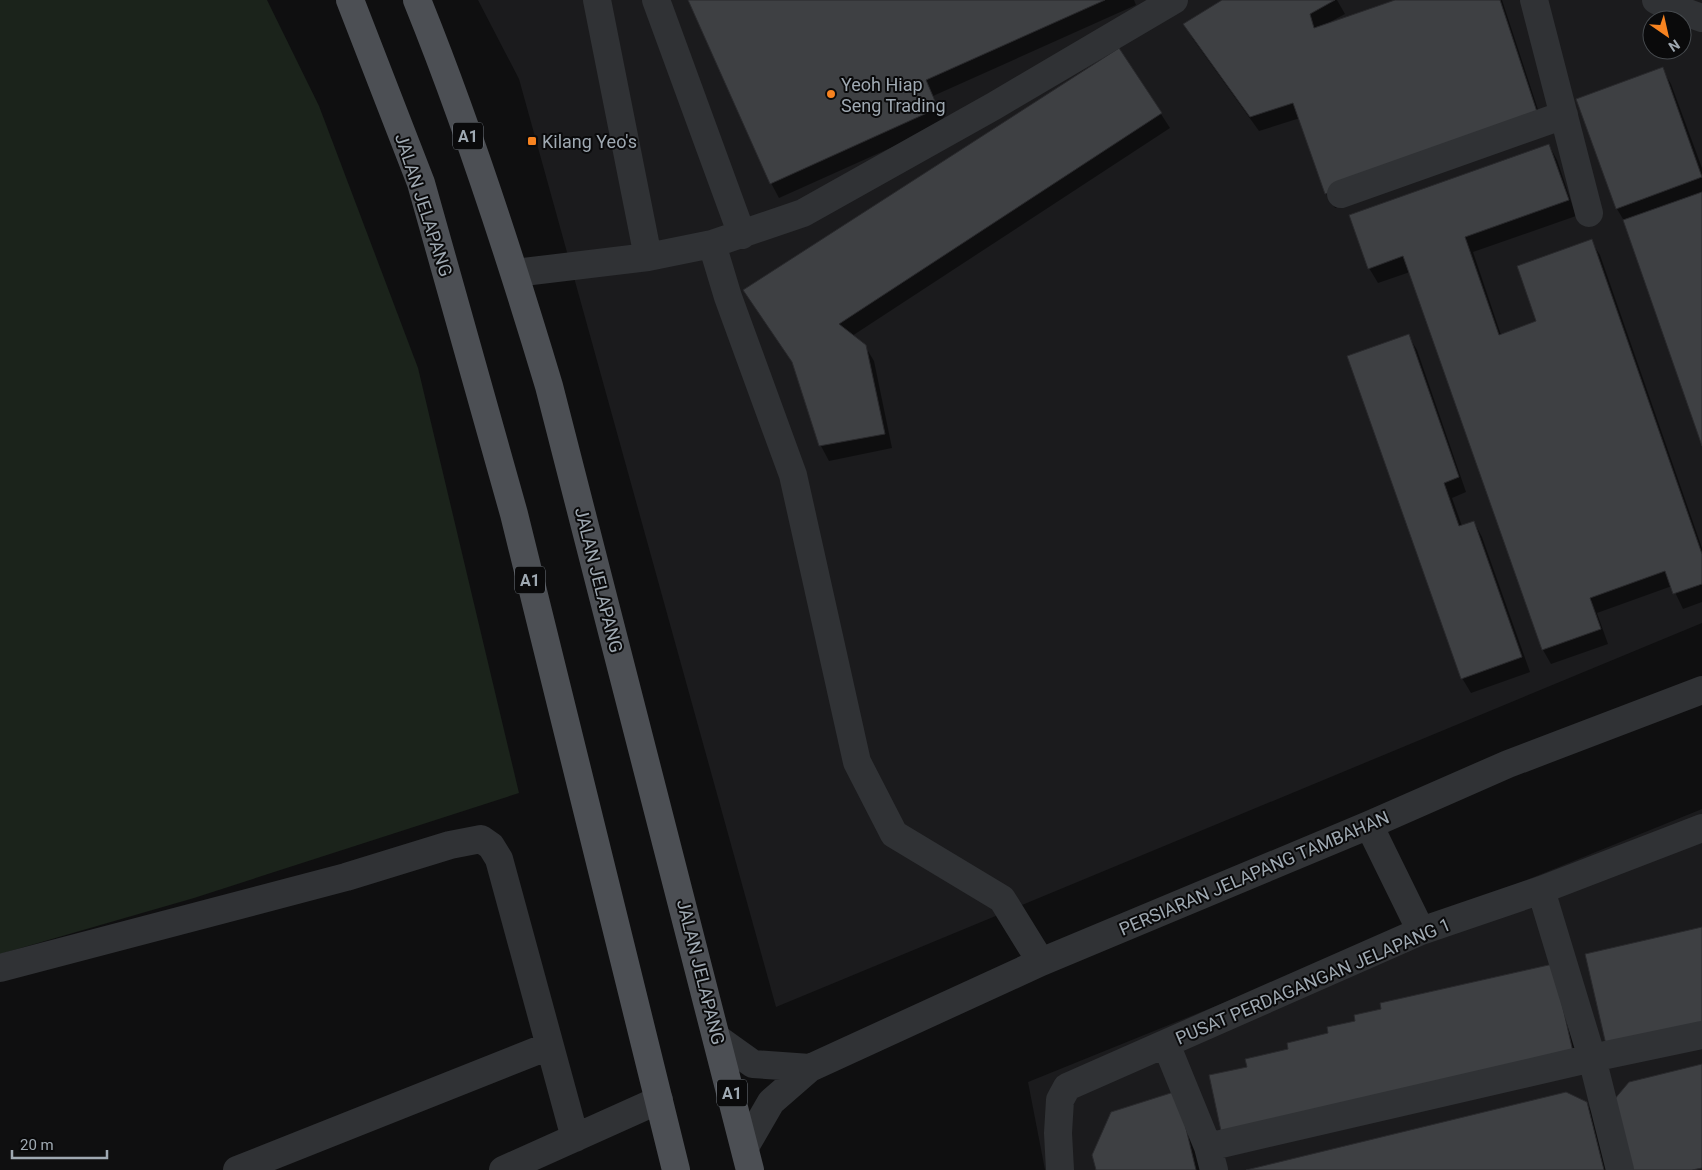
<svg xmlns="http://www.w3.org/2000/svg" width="1702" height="1170" viewBox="0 0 1702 1170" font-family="Roboto,sans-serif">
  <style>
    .built { fill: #1b1b1d; fill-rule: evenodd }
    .green { fill: #1b231b }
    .shadow { fill: #0007 }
    .building { fill: #3e4043; stroke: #29292c }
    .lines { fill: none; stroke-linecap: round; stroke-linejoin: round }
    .minor { stroke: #303235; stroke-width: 28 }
    .major { stroke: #4c4f54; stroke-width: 28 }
    .poi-dot { fill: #f78320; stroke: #0a0a0b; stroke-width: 2 }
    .labels { text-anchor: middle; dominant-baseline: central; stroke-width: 4; stroke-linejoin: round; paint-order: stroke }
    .shield { fill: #0a0a0b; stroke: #727980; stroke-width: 1 }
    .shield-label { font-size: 16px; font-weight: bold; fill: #9fa9b2 }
    .poi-label { font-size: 18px; fill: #9fa9b2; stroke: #0a0a0b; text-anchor: start }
    .street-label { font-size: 18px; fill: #9fa9b2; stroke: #0a0a0b }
  </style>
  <rect width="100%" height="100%" fill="#0f0f10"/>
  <path class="built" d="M 478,0 L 1702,0 L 1702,623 L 776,1007 L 519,79 ZM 1652,20 L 1682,20 L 1682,50 L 1652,50 Z
    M 1702,809 L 1702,1170 L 1045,1170 L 1028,1082 Z"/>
  <path class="green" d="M 0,0 L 267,0 L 319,106 L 418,368 L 519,793 L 194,898 L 0,954 Z"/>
  <path class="shadow" d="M 689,0 L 1134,0 L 1136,5 L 933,96 L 946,123 L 779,198 L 771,183 Z
    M 1225,0 L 1337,0 L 1345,14 L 1330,22 L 1331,23 L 1399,0 L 1502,0 L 1546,134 L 1335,208 L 1326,193 L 1300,118 L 1259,131 L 1193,39 L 1185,25 Z
    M 1119,49 L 1170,128 L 852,336 L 865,346 L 874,361 L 892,448 L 829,461 L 821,446 L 795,366 L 754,305 Z
    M 1662,69 L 1671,84 L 1702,168 L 1702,442 L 1626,224 L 1617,209 L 1577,100 Z
    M 1549,145 L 1557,160 L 1576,216 L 1473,252 L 1501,335 L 1538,322 L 1591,241 L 1600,255 L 1702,548 L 1702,602 L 1683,609 L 1672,586 L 1597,613 L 1608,644 L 1551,664 L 1543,650 L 1410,272 L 1378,283 L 1369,268 Z
    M 1408,335 L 1417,350 L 1466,492 L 1452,498 L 1462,526 L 1474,522 L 1482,537 L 1530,672 L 1471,693 L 1462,678 Z
    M 1552,965 L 1580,1067 L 1248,1068 L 1357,1022 Z
    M 1587,1103 L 1595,1118 L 1608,1170 L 1248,1170 Z
    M 1185,1107 L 1200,1170 L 1097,1170 Z"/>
  <path class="building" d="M 688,0 L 1105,0 L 926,80 L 938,108 L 770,184 Z
    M 1222,0 L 1335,0 L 1310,14 L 1314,28 L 1395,0 L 1500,0 L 1539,118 L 1325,194 L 1293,103 L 1250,117 L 1183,24 Z
    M 1119,48 L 1162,113 L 839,324 L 866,345 L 885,434 L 819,446 L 792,362 L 743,290 Z
    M 1663,67 L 1702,177 L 1616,209 L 1576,99 Z
    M 1549,144 L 1569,200 L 1465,237 L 1499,335 L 1536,321 L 1517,266 L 1592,239 L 1702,554 L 1702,584 L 1673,594 L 1665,571 L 1590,598 L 1601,629 L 1542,650 L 1403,256 L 1368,269 L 1349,215 Z
    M 1702,192 L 1702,446 L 1623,220 Z
    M 1409,334 L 1459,477 L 1444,483 L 1459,526 L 1474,521 L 1522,657 L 1461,679 L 1347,356 Z
    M 1702,927 L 1702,1027 L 1607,1049 L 1585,954 Z
    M 1553,964 L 1573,1052 L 1221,1131 L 1209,1075 L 1247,1067 L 1245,1059 L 1288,1049 L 1287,1043 L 1328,1033 L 1327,1027 L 1355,1021 L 1354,1015 L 1381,1009 L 1380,1003 Z
    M 1702,1064 L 1702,1168 L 1692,1170 L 1632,1170 L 1613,1101 L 1629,1082 Z
    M 1177,1091 L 1196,1170 L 1096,1170 L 1092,1155 L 1111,1112 Z
    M 1566,1092 L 1587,1102 L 1604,1170 L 1246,1170 Z"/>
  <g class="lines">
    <path class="minor" d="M 597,0 L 648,257
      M 656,0 L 742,235
      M 1534,0 L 1589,213
      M 1656,0 L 1668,6 L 1702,18
      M 1341,194 L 1564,115
      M 712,244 L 728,297 L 793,475 L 857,762 L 894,834 L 1002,899 L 1041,962
      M 515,273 L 648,257 L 712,244 L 803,213 L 994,106 L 1174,0
      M 1369,825 L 1421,931
      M 1541,890 L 1592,1058 L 1620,1170
      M 0,968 L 346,877 L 450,845 L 481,839 L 491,846 L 499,859 L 575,1138
      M 718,1039 L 753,1064 L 810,1068
      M 1166,1044 L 1208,1147 L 1214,1170
      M 745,1147 L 771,1102 L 810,1068 L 1041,962 L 1369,825 L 1508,764 L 1702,690
      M 1208,1147 L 1592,1058 L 1702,1035
      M 237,1170 L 549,1046
      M 503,1170 L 659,1100
      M 1060,1170 L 1058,1133 L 1060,1100 L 1067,1087 L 1421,931 L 1541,890 L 1702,828"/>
    <path class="major" d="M 350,0 L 421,183 L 514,514 L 676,1170
      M 417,0 C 468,126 510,256 549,386 L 750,1170"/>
  </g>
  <g class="poi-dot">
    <circle cx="831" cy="94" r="5"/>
    <rect x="527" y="136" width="10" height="10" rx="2.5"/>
  </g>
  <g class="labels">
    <g class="shield">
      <rect x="453" y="122.5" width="30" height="27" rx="4"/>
      <rect x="515" y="566.5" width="30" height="27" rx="4"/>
      <rect x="717" y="1079.5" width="30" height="27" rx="4"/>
    </g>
    <g class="shield-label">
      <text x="468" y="136">A1</text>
      <text x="530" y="580">A1</text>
      <text x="732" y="1093">A1</text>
    </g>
    <g class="poi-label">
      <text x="841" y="84">Yeoh Hiap<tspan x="841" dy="21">Seng Trading</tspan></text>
      <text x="542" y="141">Kilang Yeo's</text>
    </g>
    <g class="street-label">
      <text transform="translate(424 205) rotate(72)">JALAN JELAPANG</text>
      <text transform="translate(599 580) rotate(76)">JALAN JELAPANG</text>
      <text transform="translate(1254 873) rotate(-23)">PERSIARAN JELAPANG TAMBAHAN</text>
      <text transform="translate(701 972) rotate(76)">JALAN JELAPANG</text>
      <text transform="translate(1313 981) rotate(-23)">PUSAT PERDAGANGAN JELAPANG 1</text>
    </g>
  </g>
  <g transform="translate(1667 35) rotate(146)"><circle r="24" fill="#0a0a0b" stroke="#464a4e"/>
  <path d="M0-4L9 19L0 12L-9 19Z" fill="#f78320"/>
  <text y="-8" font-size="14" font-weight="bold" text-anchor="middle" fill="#9fa9b2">N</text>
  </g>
  <path d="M12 1150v8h95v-8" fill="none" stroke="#9fa9b2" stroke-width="2.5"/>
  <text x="20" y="1150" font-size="15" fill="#9fa9b2" stroke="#0a0a0b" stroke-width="4" paint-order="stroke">20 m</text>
</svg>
